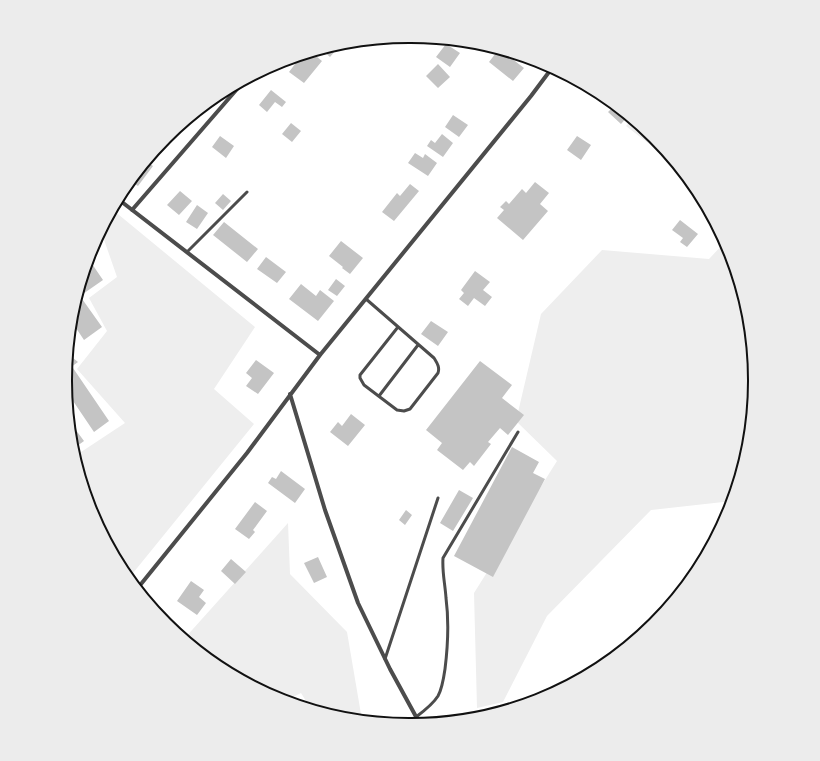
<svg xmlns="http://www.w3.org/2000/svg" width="820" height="761" viewBox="0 0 820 761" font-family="Poppins,sans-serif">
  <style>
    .green { fill: #eee }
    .building { fill: #c4c4c4 }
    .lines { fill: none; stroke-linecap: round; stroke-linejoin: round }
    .service { stroke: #4c4c4c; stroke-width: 3 }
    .minor { stroke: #4c4c4c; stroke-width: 4 }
    .rim { fill: none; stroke: #111; stroke-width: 2 }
  </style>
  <rect width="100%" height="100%" fill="#fff"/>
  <path class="green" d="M 632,119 L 654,137 L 665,150 L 661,153 L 626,126 Z
    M 113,210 L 255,327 L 214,389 L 254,424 L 129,578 L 123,572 L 92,512 L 75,456 L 125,423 L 77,369 L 107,331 L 89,298 L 117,277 L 101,231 Z
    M 725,242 L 728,249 L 748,314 L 754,381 L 748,448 L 732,501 L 651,510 L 547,616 L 503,702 L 477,708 L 474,593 L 557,461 L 516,421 L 541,314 L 602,250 L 709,259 Z
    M 288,523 L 290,574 L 347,632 L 362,720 L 343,718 L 311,709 L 301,693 L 285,701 L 278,699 L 218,667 L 184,639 Z"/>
  <path class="building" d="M 342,43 L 330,57 L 321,49 L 337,44 Z
    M 446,44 L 460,53 L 450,67 L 436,57 Z
    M 499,49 L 524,68 L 513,81 L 489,62 Z
    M 311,52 L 322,61 L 304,83 L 289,72 L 302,55 L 304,56 L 306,54 Z
    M 438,64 L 450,77 L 438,88 L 426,76 Z
    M 271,90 L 286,102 L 282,107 L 275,102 L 267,112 L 259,105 Z
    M 615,105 L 628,116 L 621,124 L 608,112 Z
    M 453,115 L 468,125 L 459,137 L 445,127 Z
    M 291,123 L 301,131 L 292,142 L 282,134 Z
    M 442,134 L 453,143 L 443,157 L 427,146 L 431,140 L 435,143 Z
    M 220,136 L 234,146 L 226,158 L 212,147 Z
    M 577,136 L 591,145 L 581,160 L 567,150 Z
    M 415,153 L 423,158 L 425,154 L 437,163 L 428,176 L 408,163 Z
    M 146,161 L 153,166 L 138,186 L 130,181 Z
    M 535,182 L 549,193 L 540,204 L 548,211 L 523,240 L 497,218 L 504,210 L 500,207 L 506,201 L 509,204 L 522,189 L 526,193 Z
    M 410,184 L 419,191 L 394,221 L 382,212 L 397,193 L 400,196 Z
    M 180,191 L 192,201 L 179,215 L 167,205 Z
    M 223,194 L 231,201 L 223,210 L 215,203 Z
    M 197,205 L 208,213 L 197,229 L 186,222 Z
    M 680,220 L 698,234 L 687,247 L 680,242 L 683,238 L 672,230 Z
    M 224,222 L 258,249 L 247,262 L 213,235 Z
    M 341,241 L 363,258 L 350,274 L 342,268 L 343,267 L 329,256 Z
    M 266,257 L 286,272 L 277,283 L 257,269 Z
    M 90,261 L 103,280 L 80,296 L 102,327 L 84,340 L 76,328 L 70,332 L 72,313 L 87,263 Z
    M 475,271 L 490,282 L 483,290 L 492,297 L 485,306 L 474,298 L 468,306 L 459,299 L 464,293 L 461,290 Z
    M 336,279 L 345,286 L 337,296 L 328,290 Z
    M 301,284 L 316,296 L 320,290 L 334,301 L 318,321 L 289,299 Z
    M 431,321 L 448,332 L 438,346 L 421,334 Z
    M 73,358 L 78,362 L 67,370 L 67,362 Z
    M 256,360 L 274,373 L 258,394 L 246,386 L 252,378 L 246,373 Z
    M 480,361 L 512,385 L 502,398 L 524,415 L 508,435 L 500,428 L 488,442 L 491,444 L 474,466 L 470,462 L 463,470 L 437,450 L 442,443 L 426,430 Z
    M 73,368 L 109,421 L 94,432 L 67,392 L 66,380 L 66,372 Z
    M 351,414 L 365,425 L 348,446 L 330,432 L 338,422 L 342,426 Z
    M 70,422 L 84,441 L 73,449 L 72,447 Z
    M 512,447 L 539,462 L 533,473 L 545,479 L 493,577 L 454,556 Z
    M 281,471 L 305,489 L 295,503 L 268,483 L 272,477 L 276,479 Z
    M 459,490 L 473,498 L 453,531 L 440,523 Z
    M 255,502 L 267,511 L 253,530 L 255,532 L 249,539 L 235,529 Z
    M 406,510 L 412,515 L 405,525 L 399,520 Z
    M 318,557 L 327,577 L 314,583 L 304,563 Z
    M 231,559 L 246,572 L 235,584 L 221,571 Z
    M 191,581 L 204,590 L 199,597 L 206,603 L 197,615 L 177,601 Z"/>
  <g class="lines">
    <path class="service" d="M 187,252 L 247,192
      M 366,299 L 434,358 C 437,363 440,367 438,373 L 410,409 L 404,411 L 397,410 L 364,385 L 360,378 L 360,375 L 398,327
      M 379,396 L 418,345
      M 385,659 L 438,498
      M 416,717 C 424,711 433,704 438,696 C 442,689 444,676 445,669 C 448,645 449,621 446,598 C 445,583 442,572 443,558 L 518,432"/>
    <path class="minor" d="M 118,199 L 320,355
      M 132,210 L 244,81
      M 290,394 L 325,510 L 358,603 L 390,669 L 420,724
      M 137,589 L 247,453 L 320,355 L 531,96 L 552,68"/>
  </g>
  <path d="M0 0H820V761H0ZM409 43H411A337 337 0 0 1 748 380V381A337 337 0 0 1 411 718H409A337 337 0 0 1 72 381V380A337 337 0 0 1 409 43Z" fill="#ececec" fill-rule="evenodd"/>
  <path class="rim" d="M409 43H411A337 337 0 0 1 748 380V381A337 337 0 0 1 411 718H409A337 337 0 0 1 72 381V380A337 337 0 0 1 409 43Z"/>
</svg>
